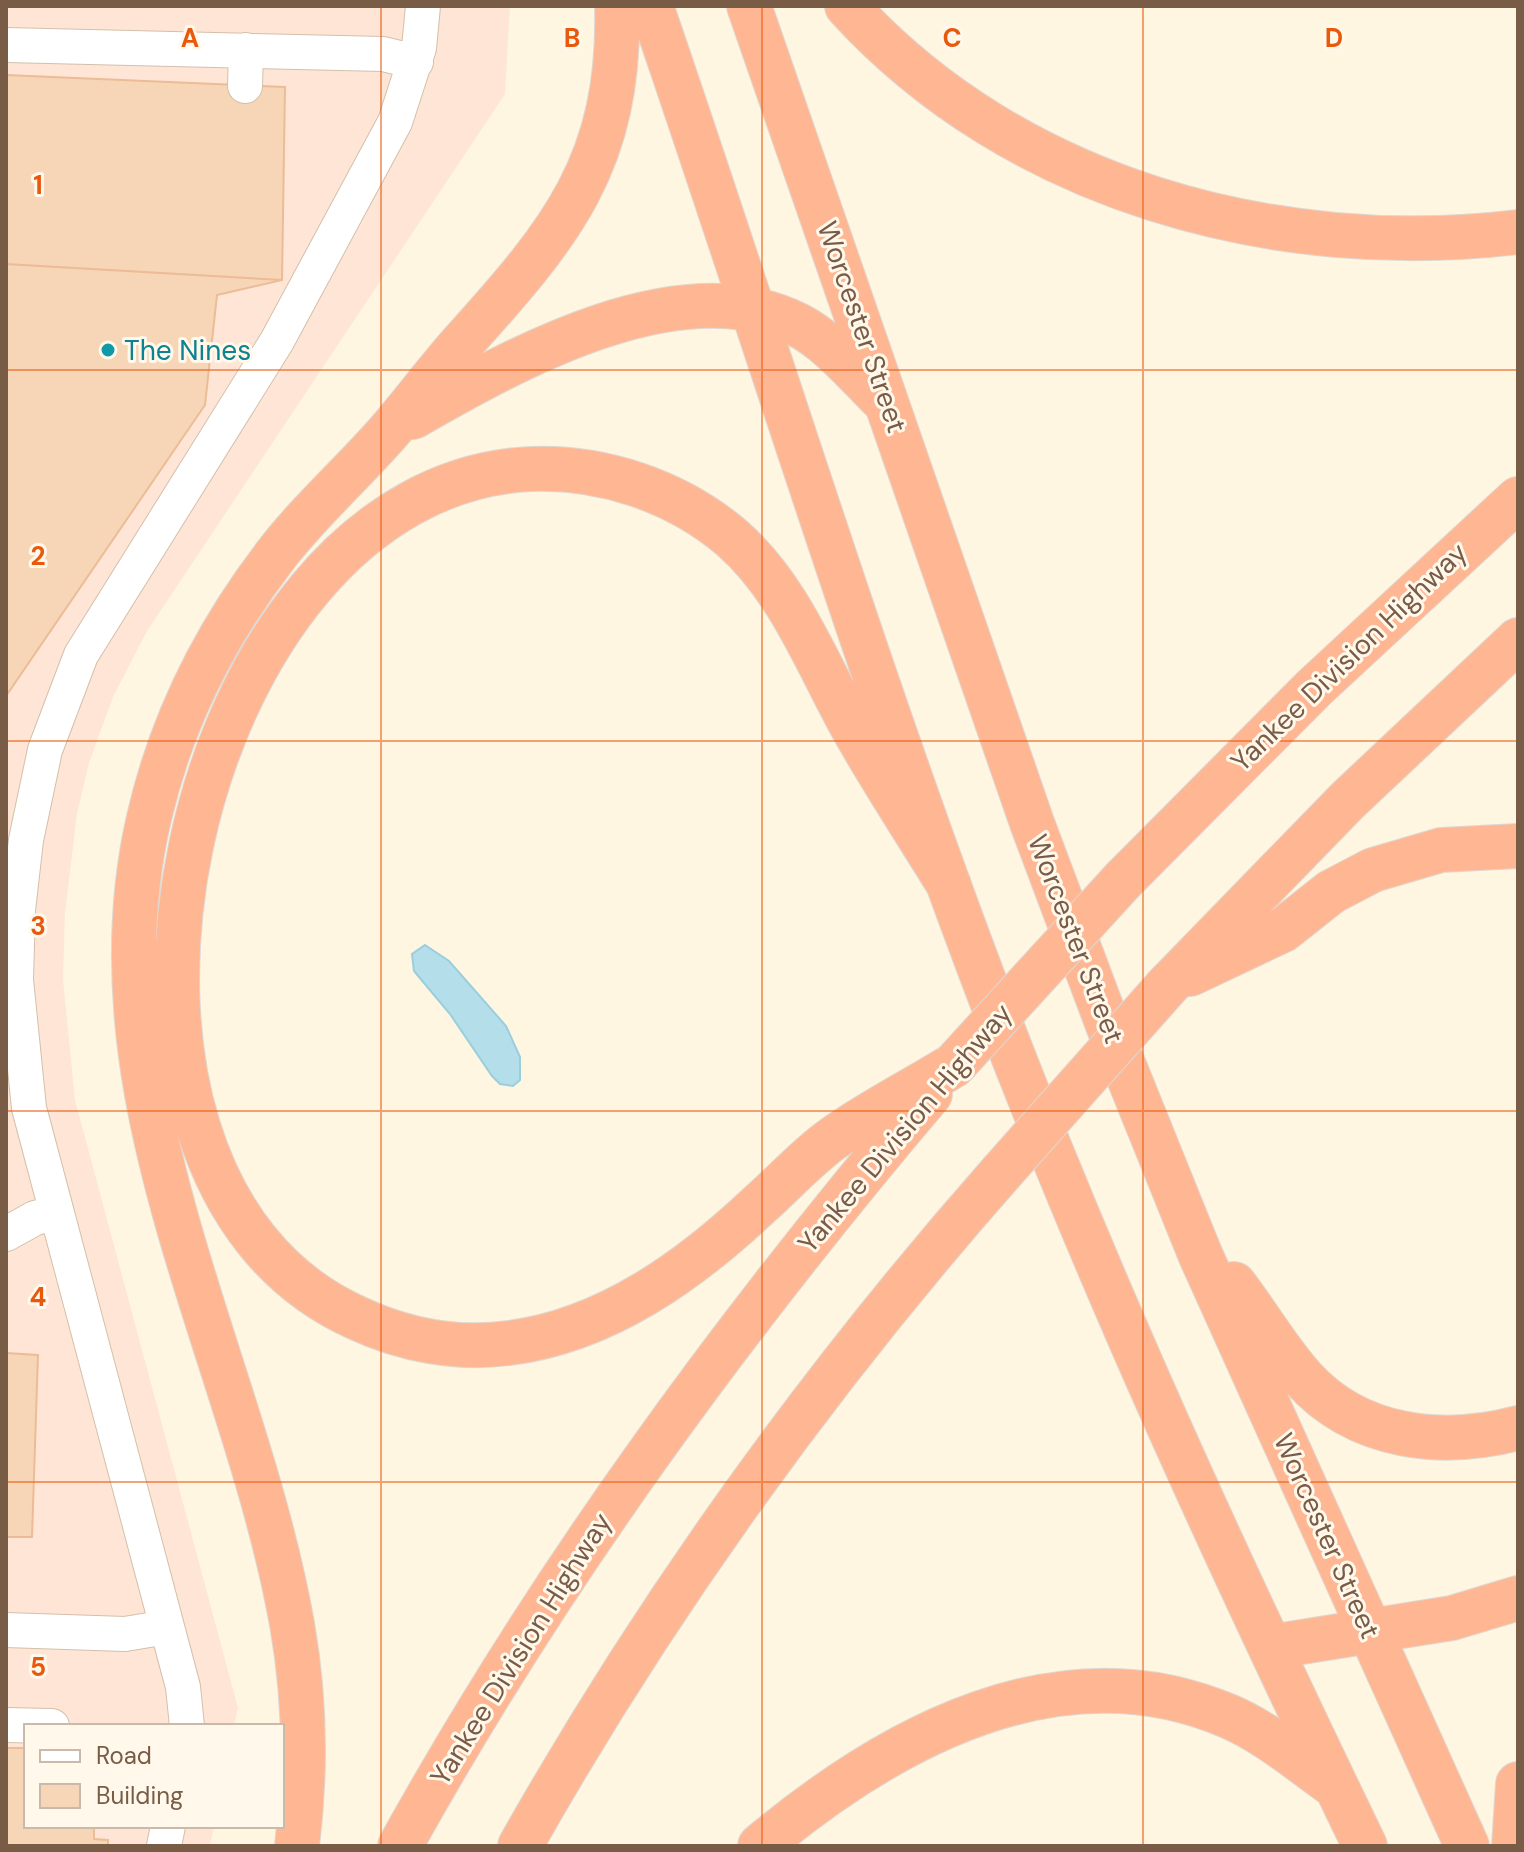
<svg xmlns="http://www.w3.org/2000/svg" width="1524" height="1852" viewBox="0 0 1524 1852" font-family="'DM Sans',sans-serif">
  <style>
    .commercial { fill: #ffe5d6 }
    .water { fill: #b4dfea; stroke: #9acedd; stroke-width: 2 }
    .building { fill: #f7d5b7; stroke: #ebbc95; stroke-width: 2 }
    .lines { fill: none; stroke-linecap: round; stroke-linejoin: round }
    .minor-casing { stroke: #d3c0aa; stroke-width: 36 }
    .highway-casing { stroke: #dfd8d3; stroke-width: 46 }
    .minor { stroke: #fff; stroke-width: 34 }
    .highway { stroke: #ffb793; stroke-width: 44 }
    .highway-bridge-casing { stroke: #dfd8d3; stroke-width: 46; stroke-linecap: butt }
    .highway-bridge { stroke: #ffb793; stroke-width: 44 }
    .grid { fill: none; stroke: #e8590c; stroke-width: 2; stroke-opacity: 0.55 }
    .culture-dot { fill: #0f9aa8; stroke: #fff8eb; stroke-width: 3 }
    .labels { text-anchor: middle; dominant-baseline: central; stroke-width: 6; stroke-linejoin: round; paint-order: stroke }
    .street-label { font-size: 28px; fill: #795c46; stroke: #fff8eb }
    .culture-label { font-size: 28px; fill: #0d838f; stroke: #fff8eb; text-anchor: start }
    .grid-label { font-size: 26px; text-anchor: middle; font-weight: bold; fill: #e8590c; stroke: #fff8eb; stroke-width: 6; stroke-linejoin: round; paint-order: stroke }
  </style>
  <rect width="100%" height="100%" fill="#fff6e2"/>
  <path class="commercial" d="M 6,6 L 510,6 L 505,94 L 147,631 L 113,697 L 89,763 L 77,814 L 65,913 L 63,979 L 75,1100 L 238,1708 L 234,1726 L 26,1726 L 26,1826 L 214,1826 L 210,1846 L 6,1846 Z"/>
  <path class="water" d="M 425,945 L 449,961 L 506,1026 L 520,1057 L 520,1080 L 513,1086 L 500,1084 L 492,1076 L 450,1014 L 414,971 L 412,954 Z"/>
  <path class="building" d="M 6,75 L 285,87 L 282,280 L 217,295 L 205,405 L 6,696 Z
    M 6,75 L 285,87 L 282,280 L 6,264 Z
    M 6,1353 L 38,1355 L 32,1537 L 6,1537 Z
    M 6,1748 L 26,1748 L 26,1826 L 94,1826 L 94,1839 L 108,1840 L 108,1846 L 6,1846 Z"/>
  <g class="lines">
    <g class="minor-casing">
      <path id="minor" d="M 6,45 L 383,54 L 416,62
        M 245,86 L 246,50
        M 6,1234 L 35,1218 L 55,1213
        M 6,1630 L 125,1634 L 167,1627
        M 6,1725 L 52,1726
        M 187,1726 L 183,1687 L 29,1108 L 16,980 L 18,910 L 26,840 L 45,750 L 81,655 L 277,341 L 395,122 L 419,48 L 423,6
        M 164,1846 L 168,1826"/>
    </g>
    <g class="highway-casing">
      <path id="highway" d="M 651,6 C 763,331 863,661 985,983 C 1096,1277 1228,1563 1365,1846
        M 749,6 L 1032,823 L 1112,1036 L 1200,1254 L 1467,1846
        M 847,6 C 1014,190 1276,261 1518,232
        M 413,417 C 514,359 681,265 798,325 C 831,342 858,376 885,402
        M 1123,880 L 1314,688 L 1518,499
        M 949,885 C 917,833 884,783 854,730 C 817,664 790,589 732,538 C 677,491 602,466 531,469 C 182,484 32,1173 357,1318 C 404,1340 457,1350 509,1343 C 606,1331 690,1270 759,1205 C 783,1184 805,1159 831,1140 C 869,1112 914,1090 954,1065
        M 1190,974 L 1283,930 L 1331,892 L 1373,870 L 1441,850 L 1518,846
        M 1167,986 L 1348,800 L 1518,640
        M 1234,1284 C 1258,1315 1277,1349 1303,1378 C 1358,1439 1442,1448 1518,1428
        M 1270,1647 L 1452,1618 L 1518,1598
        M 297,1846 C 306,1773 305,1697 292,1624 C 244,1356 84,1097 149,818 C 171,722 216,633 275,556 C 310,510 354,472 391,429 C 415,401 437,371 462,343 C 561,233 621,163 617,6
        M 400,1846 C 549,1577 731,1329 930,1094
        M 520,1846 C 654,1608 819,1379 1000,1174
        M 760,1846 C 889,1738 1059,1644 1228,1716 C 1266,1732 1301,1762 1335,1786
        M 1514,1846 L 1518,1784"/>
    </g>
    <use href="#minor" class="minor"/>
    <use href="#highway" class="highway"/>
    <g class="highway-bridge-casing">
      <path id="highway-bridge" d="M 954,1065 L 1123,880
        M 1000,1174 L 1167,986"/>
    </g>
    <use href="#highway-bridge" class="highway-bridge"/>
  </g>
  <path class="grid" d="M 381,6 L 381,1846M 762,6 L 762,1846M 1143,6 L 1143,1846M 6,370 L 1518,370M 6,741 L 1518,741M 6,1111 L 1518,1111M 6,1482 L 1518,1482"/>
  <circle class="culture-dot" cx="108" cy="350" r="8"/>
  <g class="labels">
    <g class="street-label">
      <text transform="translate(862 327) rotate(71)">Worcester Street</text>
      <text transform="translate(1349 657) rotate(-44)">Yankee Division Highway</text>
      <text transform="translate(1076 939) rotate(69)">Worcester Street</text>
      <text transform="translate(905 1128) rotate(-50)">Yankee Division Highway</text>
      <text transform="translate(1327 1536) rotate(66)">Worcester Street</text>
      <text transform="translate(521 1649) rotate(-58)">Yankee Division Highway</text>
    </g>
    <g class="culture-label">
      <text x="124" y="350">The Nines</text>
    </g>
  </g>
  <g class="grid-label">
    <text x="190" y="47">A</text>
    <text x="572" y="47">B</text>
    <text x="952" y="47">C</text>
    <text x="1334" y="47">D</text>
    <text x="38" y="194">1</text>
    <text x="38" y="565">2</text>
    <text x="38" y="935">3</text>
    <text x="38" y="1306">4</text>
    <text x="38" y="1676">5</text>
  </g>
  <rect width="1524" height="1852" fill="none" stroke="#795c46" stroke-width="16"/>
  <rect x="24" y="1724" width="260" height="104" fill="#fff8eb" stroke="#c9baa9" stroke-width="2"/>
  <rect x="40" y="1750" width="40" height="12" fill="#ffffff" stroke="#c9baa9" stroke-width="2"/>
  <text x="96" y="1764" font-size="24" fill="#795c46">Road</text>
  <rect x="40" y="1784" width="40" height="24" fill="#f7d5b7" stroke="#c9baa9" stroke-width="2"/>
  <text x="96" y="1804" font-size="24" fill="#795c46">Building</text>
</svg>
